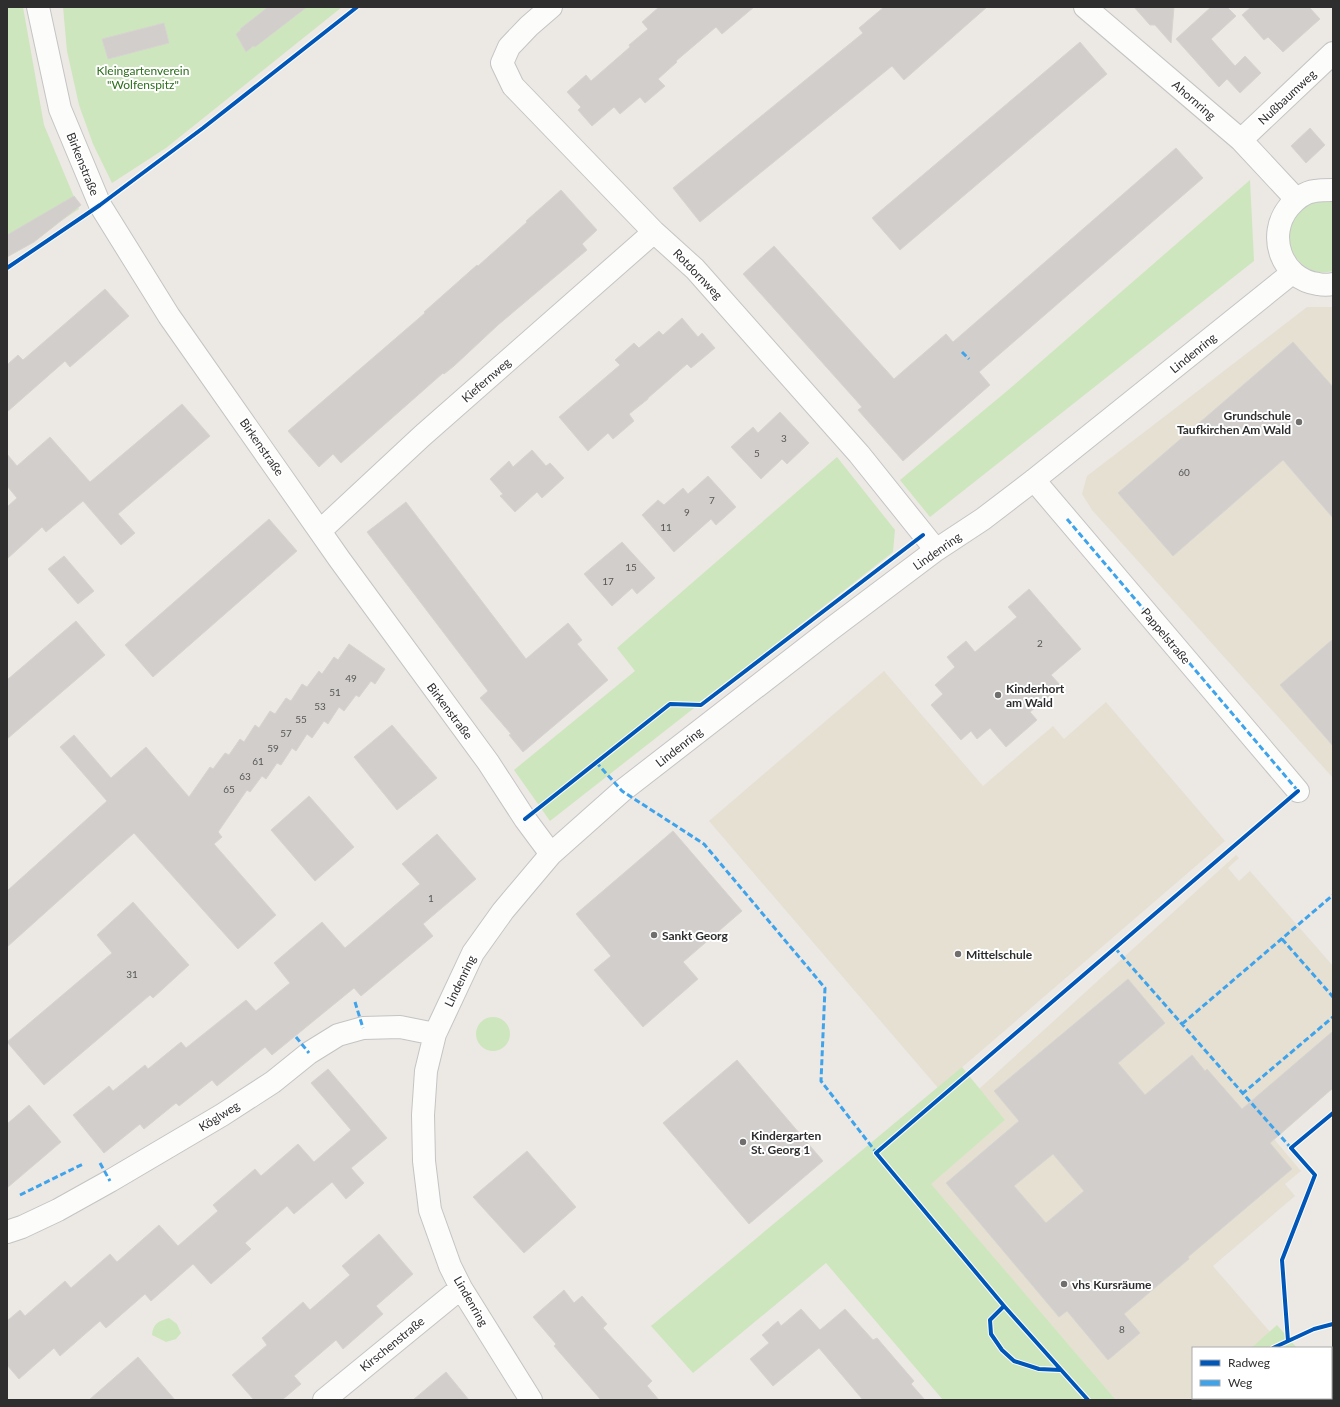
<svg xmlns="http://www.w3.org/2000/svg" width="1340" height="1407" viewBox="0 0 1340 1407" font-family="Lato,sans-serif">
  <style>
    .education { fill: #e6e0d3 }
    .green { fill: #cee6be }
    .building { fill: #d1cecb; stroke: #d7d4d0; fill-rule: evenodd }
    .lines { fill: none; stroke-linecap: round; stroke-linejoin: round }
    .minor-casing { stroke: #c5c4c5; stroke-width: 24 }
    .minor { stroke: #fcfcfb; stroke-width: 22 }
    .quiet { stroke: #3ea3eb; stroke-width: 3; stroke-dasharray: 6 3; stroke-linecap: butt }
    .cycleway-casing { stroke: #fff; stroke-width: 6 }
    .cycleway { stroke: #0057b8; stroke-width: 4 }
    .poi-dot { fill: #706f6e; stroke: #fff; stroke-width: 1.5 }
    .labels { text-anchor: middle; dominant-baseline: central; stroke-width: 4; stroke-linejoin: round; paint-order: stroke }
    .number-label { font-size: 10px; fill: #585857 }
    .park-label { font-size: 12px; fill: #2c6e1b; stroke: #fff }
    .street-label { font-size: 12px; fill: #2e2e2e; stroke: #fff }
    .poi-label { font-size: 12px; font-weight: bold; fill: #2e2e2e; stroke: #fff; text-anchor: start }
  </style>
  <rect width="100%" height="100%" fill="#ece8e4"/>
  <path class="education" d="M 1307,307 L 1333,307 L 1333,778 L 1092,510 L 1082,494 L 1087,476 Z
    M 884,671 L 983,786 L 1053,726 L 1064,739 L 1106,702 L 1225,841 L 938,1088 L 709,821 Z
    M 1236,855 L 1239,858 L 1228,868 L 1239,881 L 1250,871 L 1333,966 L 1333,1088 L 1274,1139 L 1301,1171 L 1285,1184 L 1295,1196 L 1213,1266 L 1270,1332 L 1251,1348 L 1193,1348 L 1193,1398 L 1190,1400 L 1116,1400 L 930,1184 L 1005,1120 L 979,1089 Z"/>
  <path class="green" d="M 7,7 L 23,7 L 44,125 L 79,209 L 7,257 Z
    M 63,7 L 342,7 L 166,148 L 112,183 L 93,144 L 79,105 L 67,51 Z
    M 1250,180 L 1254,261 L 930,517 L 900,480 L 1007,391 Z
    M 1321,200 L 1333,201 L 1333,271 C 1291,283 1265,214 1321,200 Z
    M 837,457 L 895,530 L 893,552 L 550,821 L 514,770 L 635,671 L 617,648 Z
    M476 1034a17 17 0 1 1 34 0a17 17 0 1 1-34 0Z
    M 962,1067 L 1005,1120 L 931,1184 L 1116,1400 L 943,1400 L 826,1263 L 693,1373 L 651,1326 Z
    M 169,1318 L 177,1324 L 181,1333 L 176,1339 L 166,1342 L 152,1335 C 153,1324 158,1321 169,1318 Z
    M 1277,1325 L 1297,1348 L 1251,1348 Z
    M 1331,1387 L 1333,1389 L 1333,1400 L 1190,1400 L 1193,1398 L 1331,1398 Z"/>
  <path class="building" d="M 268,7 L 307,7 L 255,47 L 253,46 L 246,52 L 236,34 L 241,30 L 240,29 Z
    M 659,7 L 754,7 L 722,34 L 716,27 L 676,61 L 677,62 L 658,79 L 665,86 L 645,103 L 640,97 L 620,114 L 614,107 L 592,126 L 578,110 L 581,107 L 567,92 L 586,75 L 591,81 L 630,47 L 629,45 L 648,29 L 642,22 Z
    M 884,7 L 987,7 L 904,80 L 892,66 L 700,222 L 673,188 L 863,33 L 859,28 Z
    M 1134,7 L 1174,7 L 1171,43 L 1155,25 L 1150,25 Z
    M 1211,7 L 1227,7 L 1236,16 L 1211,39 L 1235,66 L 1245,56 L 1261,73 L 1240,93 L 1227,79 L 1219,87 L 1176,39 Z
    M 1251,7 L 1309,7 L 1320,19 L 1283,52 L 1268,37 L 1264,40 L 1242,15 Z
    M 164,23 L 169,43 L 108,59 L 102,39 Z
    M 1080,42 L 1107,74 L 900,250 L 872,218 Z
    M 1310,128 L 1325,145 L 1306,163 L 1291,146 Z
    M 1176,148 L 1203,178 L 979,372 L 990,385 L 903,461 L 858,410 L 862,407 L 743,274 L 774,246 L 894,379 L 946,334 L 953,342 Z
    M 561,190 L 597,230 L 582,244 L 587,250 L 498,325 L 454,366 L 444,374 L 443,373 L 341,463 L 333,454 L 319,467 L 288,431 L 425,313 L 424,312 L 477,265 L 478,266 L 527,222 L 526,221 Z
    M 74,196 L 81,205 L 34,242 L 7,257 L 7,235 Z
    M 105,289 L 129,316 L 70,367 L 65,361 L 7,412 L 7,365 L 18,355 L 23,360 Z
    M 682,318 L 698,337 L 702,333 L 715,348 L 691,368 L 687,364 L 648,398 L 648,399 L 629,414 L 634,421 L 613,439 L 608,433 L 588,451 L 559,417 L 620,365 L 615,360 L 634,343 L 639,348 L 659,331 L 663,335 Z
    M 1293,342 L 1333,387 L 1333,518 L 1283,460 L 1173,556 L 1118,493 Z
    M 182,404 L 210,436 L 118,514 L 135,533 L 121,545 L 83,501 L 46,532 L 42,527 L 7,559 L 7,507 L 17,498 L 7,486 L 7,454 L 17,466 L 50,437 L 90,482 Z
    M 780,412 L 809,443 L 787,464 L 782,459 L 761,479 L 731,447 L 753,427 L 758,433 Z
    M 532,450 L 546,466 L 550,463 L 564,478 L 542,498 L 537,492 L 515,512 L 500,496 L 503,494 L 490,479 L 509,461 L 513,467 Z
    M 708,476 L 736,507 L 716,525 L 711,519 L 674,552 L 642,515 L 658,500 L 664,505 L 683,488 L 688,494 Z
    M 406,502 L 526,659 L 568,623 L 582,640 L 577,644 L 608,680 L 523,752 L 509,735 L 511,734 L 480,698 L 488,691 L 367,532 Z
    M 269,519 L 297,551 L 153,677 L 125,645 Z
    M 622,542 L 655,578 L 637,594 L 632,588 L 612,606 L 584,574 Z
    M 64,556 L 94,591 L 78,604 L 48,569 Z
    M 1029,589 L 1081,649 L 1051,675 L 1061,686 L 1030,712 L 1037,720 L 1006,747 L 990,728 L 977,739 L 971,731 L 961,740 L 931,705 L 943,694 L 935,685 L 955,667 L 947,657 L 966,641 L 975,652 L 1017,617 L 1008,607 Z
    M 76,621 L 105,655 L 7,739 L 7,680 Z
    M 1333,639 L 1333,746 L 1280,685 Z
    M 349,644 L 385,669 L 375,684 L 371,681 L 359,697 L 356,695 L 344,711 L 339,707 L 328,724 L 324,721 L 312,738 L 307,734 L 296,751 L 292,748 L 281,765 L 277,763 L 266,779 L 262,776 L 250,792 L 247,790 L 218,832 L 222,837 L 214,844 L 276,915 L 238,949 L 134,833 L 7,947 L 7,891 L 107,801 L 60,747 L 74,735 L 111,778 L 146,747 L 189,797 L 210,767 L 213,769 L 225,753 L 229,755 L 240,739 L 244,742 L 255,725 L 259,728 L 270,711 L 275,714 L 286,698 L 291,701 L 302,684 L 307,687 L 319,671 L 322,674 L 334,657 L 338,660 Z
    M 392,725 L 437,778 L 397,810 L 354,757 Z
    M 309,796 L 354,847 L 315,881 L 271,830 Z
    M 673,831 L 742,911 L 683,962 L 698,979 L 643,1027 L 594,970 L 611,956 L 576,914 Z
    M 437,834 L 476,879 L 423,924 L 433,936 L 361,996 L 354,988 L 272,1055 L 265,1047 L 217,1086 L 212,1080 L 179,1106 L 176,1103 L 144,1129 L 140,1124 L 104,1153 L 73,1115 L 109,1086 L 113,1091 L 145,1065 L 148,1069 L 181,1042 L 186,1048 L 246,1000 L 256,1011 L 290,983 L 274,963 L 322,922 L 345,948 L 420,884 L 402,864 Z
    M 133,902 L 189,965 L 153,998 L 150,995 L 44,1085 L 7,1042 L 112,953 L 97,935 Z
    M 1128,979 L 1165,1023 L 1118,1063 L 1145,1095 L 1192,1055 L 1205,1071 L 1207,1069 L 1242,1109 L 1333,1031 L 1333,1088 L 1270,1143 L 1292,1169 L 1188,1257 L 1189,1259 L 1124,1314 L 1140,1333 L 1108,1360 L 1067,1311 L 1059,1317 L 946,1183 L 1019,1121 L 994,1091 ZM 1053,1154 L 1084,1191 L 1046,1223 L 1014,1186 Z
    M 737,1060 L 823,1161 L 749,1224 L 663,1123 Z
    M 328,1069 L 387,1138 L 351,1168 L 364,1183 L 346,1199 L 332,1182 L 294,1214 L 287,1206 L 245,1243 L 251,1249 L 211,1284 L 193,1264 L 151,1301 L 145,1294 L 106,1328 L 100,1321 L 60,1356 L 54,1348 L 19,1379 L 7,1365 L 7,1321 L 20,1310 L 25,1316 L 65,1281 L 71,1288 L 110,1254 L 117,1262 L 159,1225 L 178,1246 L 218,1211 L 213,1205 L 255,1169 L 261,1176 L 298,1144 L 314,1162 L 351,1130 L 311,1083 Z
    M 29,1105 L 61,1142 L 7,1188 L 7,1124 Z
    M 527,1151 L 576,1207 L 524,1253 L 473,1197 Z
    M 379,1234 L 413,1274 L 376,1306 L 383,1314 L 343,1349 L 336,1340 L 294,1376 L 301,1384 L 282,1400 L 254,1400 L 232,1375 L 267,1345 L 262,1338 L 303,1302 L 310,1310 L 350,1275 L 342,1266 Z
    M 564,1290 L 574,1303 L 582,1296 L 607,1324 L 603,1328 L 652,1381 L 647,1386 L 659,1400 L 601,1400 L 554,1346 L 556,1344 L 533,1317 Z
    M 801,1309 L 820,1330 L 845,1309 L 873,1340 L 877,1338 L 914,1381 L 911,1384 L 925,1400 L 863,1400 L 819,1348 L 773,1386 L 750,1359 L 769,1343 L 762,1335 L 778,1321 L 781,1326 Z
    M 138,1357 L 175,1400 L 89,1400 Z
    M 446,1372 L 469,1400 L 413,1400 Z"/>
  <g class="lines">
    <g class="minor-casing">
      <path id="minor" d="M 38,7 L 60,109 L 100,205 L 169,316 L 340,560 L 488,762 L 525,819 L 551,854
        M 551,7 L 529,26 L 509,47 L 502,63 L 513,86 L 654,232 L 695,269 L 859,454 L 936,550
        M 1085,7 L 1241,140 L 1296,199
        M 1241,140 L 1333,53
        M 1333,190 C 1327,190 1320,190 1315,191 C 1305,192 1295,200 1289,207 C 1266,235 1281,279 1318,284 C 1323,285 1328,285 1333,284
        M 1034,480 L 1298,791
        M 320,531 L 422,436 L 654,232
        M 7,1232 L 22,1227 L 58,1210 L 110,1181 L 222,1115 L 273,1082 L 309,1053 L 338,1035 L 363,1028 L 400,1027 L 435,1034
        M 324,1400 L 461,1288
        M 531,1400 L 461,1288 L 450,1266 L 430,1210 L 424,1161 L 423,1115 L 426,1071 L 435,1034 L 473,953 L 503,911 L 551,854 L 622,791 L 831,629 L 936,550 L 983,519 L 1034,480 L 1292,273"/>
    </g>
    <use href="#minor" class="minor"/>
    <path class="quiet" d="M 962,352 L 969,359
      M 1067,519 L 1298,791 L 1295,793
      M 596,762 L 622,791 L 704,844 L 825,988 L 821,1081 L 879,1156
      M 1282,939 L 1333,997
      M 1115,948 L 1291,1148
      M 355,1002 L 363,1028
      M 1182,1024 L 1333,895
      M 296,1037 L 309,1053
      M 1242,1094 L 1333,1017
      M 100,1163 L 110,1181
      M 20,1195 L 83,1164
      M 1208,1400 L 1211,1398"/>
    <g class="cycleway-casing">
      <path id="cycleway" d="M 7,268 L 100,205 L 203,128 L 357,7
        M 525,819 L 670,704 L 701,705 L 923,535
        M 1004,1306 L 990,1320 L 991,1334 L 1002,1350 L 1014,1361 L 1039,1369 L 1061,1370
        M 1288,1341 L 1282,1260 L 1315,1175 L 1291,1148 L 1333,1113
        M 1273,1348 L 1314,1329 L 1333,1324
        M 1088,1400 L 1004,1306 L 876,1153 L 1298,791"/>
    </g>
    <use href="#cycleway" class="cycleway"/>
  </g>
  <g class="poi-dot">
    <circle cx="1299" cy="422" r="4"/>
    <circle cx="998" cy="695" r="4"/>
    <circle cx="654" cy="935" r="4"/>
    <circle cx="958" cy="954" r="4"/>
    <circle cx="743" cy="1142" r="4"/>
    <circle cx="1064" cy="1284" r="4"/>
  </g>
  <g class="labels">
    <g class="number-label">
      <text x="784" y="438">3</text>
      <text x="757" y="453">5</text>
      <text x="1184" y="472">60</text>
      <text x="712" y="500">7</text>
      <text x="687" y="512">9</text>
      <text x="666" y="527">11</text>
      <text x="631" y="567">15</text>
      <text x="608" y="581">17</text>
      <text x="1040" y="643">2</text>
      <text x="351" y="678">49</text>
      <text x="335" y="692">51</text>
      <text x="320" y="706">53</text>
      <text x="301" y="719">55</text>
      <text x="286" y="733">57</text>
      <text x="273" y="748">59</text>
      <text x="258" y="761">61</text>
      <text x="245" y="776">63</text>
      <text x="229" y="789">65</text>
      <text x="431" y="898">1</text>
      <text x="132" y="974">31</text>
      <text x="1122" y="1329">8</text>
    </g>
    <g class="park-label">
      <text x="143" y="70">Kleingartenverein<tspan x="143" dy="14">"Wolfenspitz"</tspan></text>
    </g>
    <g class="street-label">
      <text transform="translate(1287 97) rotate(-43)">Nußbaumweg</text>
      <text transform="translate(1194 100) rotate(41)">Ahornring</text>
      <text transform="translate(83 164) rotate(68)">Birkenstraße</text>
      <text transform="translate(698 274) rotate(46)">Rotdornweg</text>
      <text transform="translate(1193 353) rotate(-39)">Lindenring</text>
      <text transform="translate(486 380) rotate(-41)">Kiefernweg</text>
      <text transform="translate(262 447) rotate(55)">Birkenstraße</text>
      <text transform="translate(937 551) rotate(-35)">Lindenring</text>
      <text transform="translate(1166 636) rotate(50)">Pappelstraße</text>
      <text transform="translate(450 711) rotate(53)">Birkenstraße</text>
      <text transform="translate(679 747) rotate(-38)">Lindenring</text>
      <text transform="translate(460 981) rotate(-64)">Lindenring</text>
      <text transform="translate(219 1116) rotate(-32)">Köglweg</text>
      <text transform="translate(471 1301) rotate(60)">Lindenring</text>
      <text transform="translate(392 1344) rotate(-39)">Kirschenstraße</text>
    </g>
    <g class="poi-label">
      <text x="1291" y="415" text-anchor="end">Grundschule<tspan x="1291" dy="14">Taufkirchen Am Wald</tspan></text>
      <text x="1006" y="688">Kinderhort<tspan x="1006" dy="14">am Wald</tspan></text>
      <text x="662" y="935">Sankt Georg</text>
      <text x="966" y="954">Mittelschule</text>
      <text x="751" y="1135">Kindergarten<tspan x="751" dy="14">St. Georg 1</tspan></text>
      <text x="1072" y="1284">vhs Kursräume</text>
    </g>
  </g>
  <rect width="1340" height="1407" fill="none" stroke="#2e2e2e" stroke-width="16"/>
  <rect x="1192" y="1347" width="140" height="52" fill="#ffffff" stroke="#ababab"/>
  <rect x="1200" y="1360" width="20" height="6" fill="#0057b8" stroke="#ababab"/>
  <text x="1228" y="1367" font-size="12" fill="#2e2e2e">Radweg</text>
  <rect x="1200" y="1380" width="20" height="6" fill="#3ea3eb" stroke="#ababab"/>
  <text x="1228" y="1387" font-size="12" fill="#2e2e2e">Weg</text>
</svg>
